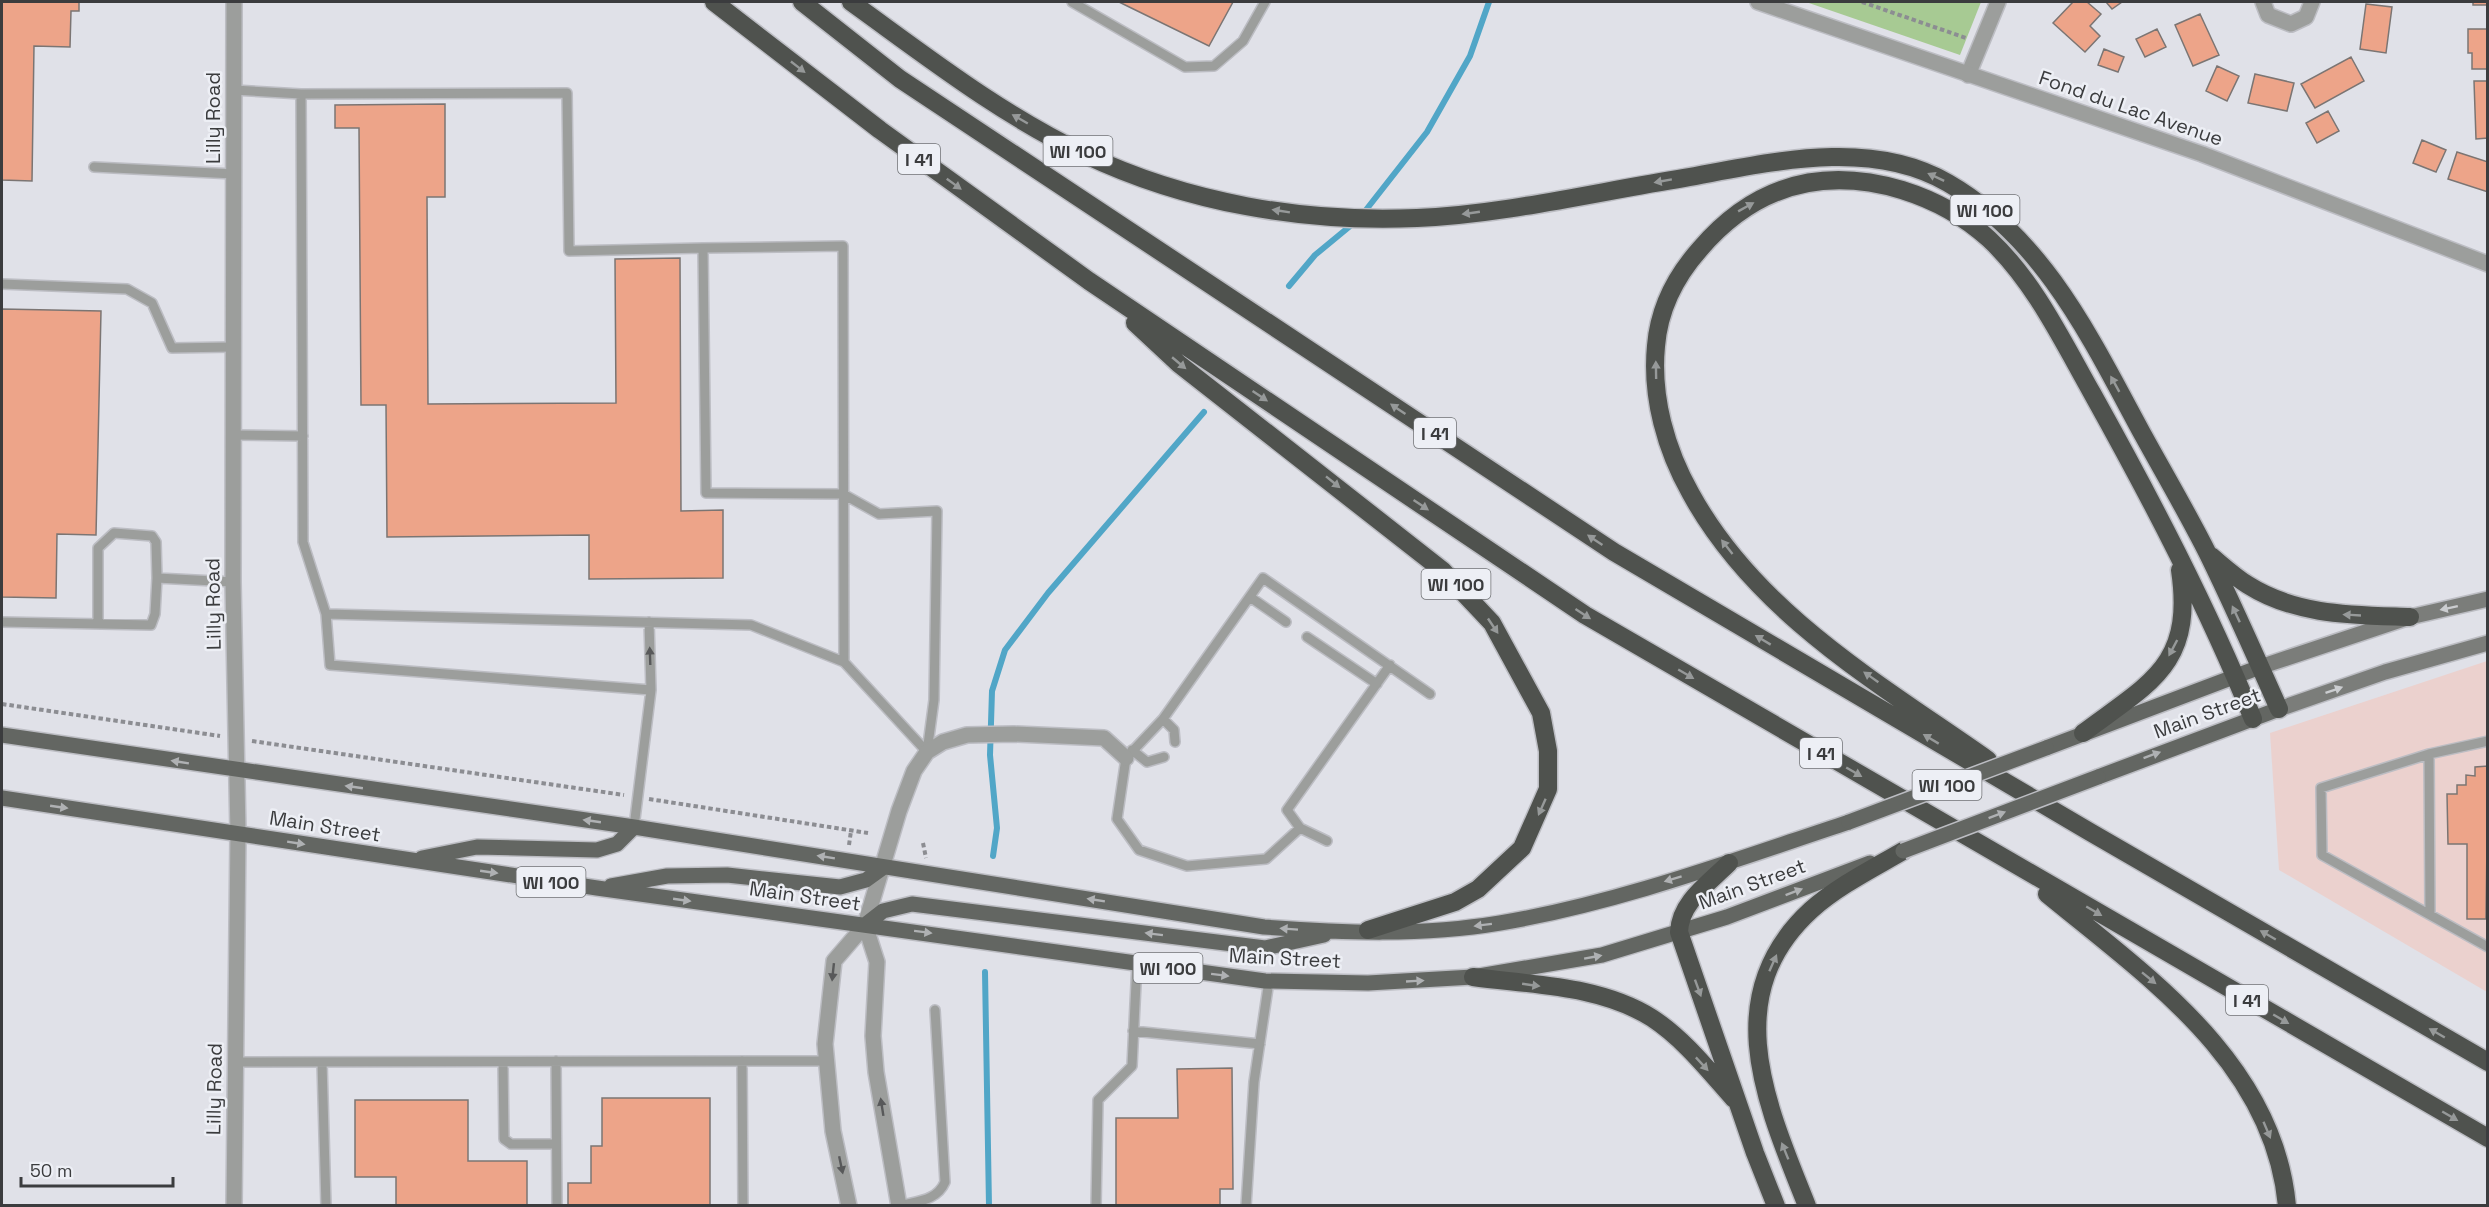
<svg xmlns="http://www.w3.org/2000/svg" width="2489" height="1207" viewBox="0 0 2489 1207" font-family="'Space Grotesk',sans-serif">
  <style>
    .commercial { fill: #ebd1ce }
    .green { fill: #a7ca93 }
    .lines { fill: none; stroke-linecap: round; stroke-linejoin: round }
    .stream { stroke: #51a6c7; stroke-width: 6 }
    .building { fill: #eda489; stroke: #7b7573; stroke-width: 1.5 }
    .service-casing { stroke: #bcbdc3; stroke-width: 12 }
    .minor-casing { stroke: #bcbdc3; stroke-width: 18 }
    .tertiary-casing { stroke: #bcbdc3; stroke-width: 18 }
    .secondary-casing { stroke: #bcbdc3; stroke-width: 18 }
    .primary-casing { stroke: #bcbdc3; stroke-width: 18 }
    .motorway-casing { stroke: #bcbdc3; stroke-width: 21 }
    .path { stroke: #8c8d92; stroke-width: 4; stroke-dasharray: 4.5 3; stroke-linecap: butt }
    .service { stroke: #9c9e9c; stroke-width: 9 }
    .minor { stroke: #9c9e9c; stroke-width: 15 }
    .tertiary { stroke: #9c9e9c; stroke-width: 15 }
    .secondary { stroke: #7b7d7a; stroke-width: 15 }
    .primary { stroke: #636662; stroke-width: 15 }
    .motorway { stroke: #4f524e; stroke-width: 18 }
    .primary-bridge-casing { stroke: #bcbdc3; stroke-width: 18; stroke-linecap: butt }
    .primary-bridge { stroke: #636662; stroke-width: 15 }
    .oneway { fill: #969999 }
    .oneway2 { fill: #cbcdd0 }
    .oneway3 { fill: #58595a }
    .oneway4 { fill: #afb1b3 }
    .labels { text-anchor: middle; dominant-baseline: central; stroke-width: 5; stroke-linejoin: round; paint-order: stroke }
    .shield { fill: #edeff5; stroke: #707275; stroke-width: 1.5 }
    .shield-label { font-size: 18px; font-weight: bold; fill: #3b3c3e }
    .street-label { font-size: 20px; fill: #3b3c3e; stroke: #edeff5 }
  </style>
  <rect width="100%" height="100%" fill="#e0e1e8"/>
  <path class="commercial" d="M 2487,661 L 2487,992 L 2279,870 L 2270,733 Z"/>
  <path class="green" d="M 1806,2 L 1981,2 L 1960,55 Z"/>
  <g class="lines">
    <path class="stream" d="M 1362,215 L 1427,132 L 1470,56 L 1489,2
      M 1289,286 L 1315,255 L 1355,222
      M 993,856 L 997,828 L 990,755 L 992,691 L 1005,650 L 1048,593 L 1204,412
      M 985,972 L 989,1206"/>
  </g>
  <path class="building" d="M 2,2 L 79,2 L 79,11 L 71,11 L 70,47 L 34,46 L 32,181 L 2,180 Z
    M 1119,2 L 1233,2 L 1209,46 Z
    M 2073,2 L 2087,2 L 2101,14 L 2090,26 L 2100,36 L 2085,52 L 2053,23 Z
    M 2106,2 L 2122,2 L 2112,9 Z
    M 2473,2 L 2488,2 L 2488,5 L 2473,5 Z
    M 2366,4 L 2392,7 L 2386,53 L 2360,49 Z
    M 2200,14 L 2219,55 L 2193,66 L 2175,25 Z
    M 2157,29 L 2166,47 L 2145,57 L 2136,39 Z
    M 2468,29 L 2488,29 L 2488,69 L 2472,69 L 2472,53 L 2468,53 Z
    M 2104,49 L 2124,57 L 2118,72 L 2098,65 Z
    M 2351,57 L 2364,81 L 2315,108 L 2301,84 Z
    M 2217,66 L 2239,76 L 2227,101 L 2206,91 Z
    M 2255,74 L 2294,83 L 2287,111 L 2248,103 Z
    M 2474,81 L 2488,81 L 2488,138 L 2476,139 Z
    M 445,104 L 445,197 L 427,197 L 428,404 L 616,403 L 615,259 L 680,258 L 681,511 L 723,510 L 723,578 L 589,579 L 589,535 L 387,537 L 386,405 L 361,405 L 359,128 L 335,128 L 335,105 Z
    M 2328,111 L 2339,131 L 2317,143 L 2306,123 Z
    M 2422,140 L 2446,150 L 2436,172 L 2413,163 Z
    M 2457,152 L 2488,162 L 2488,192 L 2448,179 Z
    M 2,309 L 101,311 L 96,535 L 57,534 L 56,598 L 2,597 Z
    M 2488,766 L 2486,919 L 2467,919 L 2467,844 L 2448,844 L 2447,794 L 2457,794 L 2457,785 L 2466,785 L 2466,775 L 2475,776 L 2475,767 Z
    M 1232,1068 L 1233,1189 L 1220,1189 L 1220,1206 L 1116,1206 L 1116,1118 L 1178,1118 L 1177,1069 Z
    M 602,1098 L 710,1098 L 710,1206 L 568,1206 L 568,1183 L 591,1183 L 591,1146 L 602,1146 Z
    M 355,1100 L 468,1100 L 468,1161 L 527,1161 L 527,1206 L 396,1206 L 396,1177 L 355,1177 Z"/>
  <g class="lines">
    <g class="service-casing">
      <path id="service" d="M 1072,2 L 1185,67 L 1214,66 L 1243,41 L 1265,2
        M 234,90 L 301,94
        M 94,167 L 234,174
        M 2,284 L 127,289 L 152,303 L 172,348 L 232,347
        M 232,435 L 303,436
        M 1250,597 L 1286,622
        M 326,614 L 303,542 L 301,94 L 567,93 L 569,251 L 703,248
        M 2,622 L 151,625 L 155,614 L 157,578 L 233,582
        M 649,622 L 651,690
        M 98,624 L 98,548 L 114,533 L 152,536 L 156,542 L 157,578
        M 1307,637 L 1377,684
        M 1163,719 L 1174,730 L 1175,742
        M 2488,741 L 2429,754 L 2321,788 L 2322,855 L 2488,947
        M 1132,750 L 1147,762 L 1164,757
        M 927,752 L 844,662 L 843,246 L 703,248 L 706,493 L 843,494 L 879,514 L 937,511 L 934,700 L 927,752
        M 2429,754 L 2430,914
        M 634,827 L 651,690 L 330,665 L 326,614 L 751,625 L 844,662
        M 1300,828 L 1287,810 L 1390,665
        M 1327,841 L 1300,828 L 1266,859 L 1187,866 L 1139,850 L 1117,819 L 1126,758 L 1163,719 L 1263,578 L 1430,694
        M 1133,1031 L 1260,1044
        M 556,1061 L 557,1206
        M 742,1061 L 743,1206
        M 236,1062 L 826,1061
        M 322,1062 L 326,1206
        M 503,1062 L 504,1139 L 511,1144 L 556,1144
        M 899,1206 C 917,1201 937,1201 945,1182 L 935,1010
        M 1096,1206 L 1098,1100 L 1132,1066 L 1137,963
        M 1246,1206 L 1254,1082 L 1269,981"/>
    </g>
    <g class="minor-casing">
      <path id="minor" d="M 234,2 L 233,582 L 238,833 L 234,1206
        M 2263,2 L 2268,15 L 2291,24 L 2306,17 L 2312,2
        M 1968,75 L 1998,2
        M 865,925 L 877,962 L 873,1036 L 876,1072 L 899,1206
        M 849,1206 L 833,1131 L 825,1044 L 834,961 L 865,925 L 899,811 L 914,771 L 927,752 L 943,742 L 967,735 L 1014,734 L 1104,738 L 1126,758"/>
    </g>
    <g class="tertiary-casing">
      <path id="tertiary" d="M 1758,2 L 2202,154 L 2488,264"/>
    </g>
    <g class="secondary-casing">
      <path id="secondary" d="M 2260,667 L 2410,617 L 2488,599
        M 2279,709 L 2385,672 L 2488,643"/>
    </g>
    <g class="primary-casing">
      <path id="primary" d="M 2,735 L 634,827 L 1264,927 C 1342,933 1423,936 1500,923 C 1619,903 1734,860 1849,822
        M 2046,748 L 2260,667
        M 2098,777 L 2279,709
        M 2,798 L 597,888 L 1265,981 L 1368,983 L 1473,977 L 1602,955 L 1727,917 L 1870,863
        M 422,858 L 477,847 L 597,850 L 617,844 L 634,827
        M 611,886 L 667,876 L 727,875 L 840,887 L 866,880 L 884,867
        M 865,925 L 883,911 L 912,904 L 1265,948 L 1324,935"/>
    </g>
    <g class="motorway-casing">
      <path id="motorway" d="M 714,2 L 880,130 L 1089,281 L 1585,615 L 2488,1138
        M 802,2 L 900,79 L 1614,552 L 2090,832 L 2488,1062
        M 851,2 C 926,56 1000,114 1084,154 C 1187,203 1304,223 1417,218 C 1506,214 1596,192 1684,178 C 1768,163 1869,137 1948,183 C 2045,239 2092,341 2143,435 C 2165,475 2188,514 2208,554 C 2233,605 2256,657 2279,709
        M 1135,323 L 1179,364 L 1442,570 L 1492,623 L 1541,713 L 1548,751 L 1548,789 L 1522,848 L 1478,889 L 1455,902 L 1368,930
        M 2211,556 C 2223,566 2235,577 2248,585 C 2297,616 2355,615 2410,617
        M 2083,733 C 2151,682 2194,665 2180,570
        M 1988,760 C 1880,684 1757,614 1691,494 C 1666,450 1651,397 1656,346 C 1659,309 1676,276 1700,249 C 1754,186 1821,166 1902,190 C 1934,200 1964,216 1989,239 C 2034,281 2062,340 2092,393 C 2151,499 2207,606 2253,719
        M 1729,863 C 1709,883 1680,902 1679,932 L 1755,1153 L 1776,1206
        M 2047,894 C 2148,977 2274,1063 2287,1206
        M 1473,977 C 1532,985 1600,985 1652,1018 C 1684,1039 1709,1071 1734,1099
        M 1807,1206 C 1768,1107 1716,997 1811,910 C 1838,886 1872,869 1903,851"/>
    </g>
    <path class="path" d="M 1862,2 L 1966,38
      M 2,704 L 220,736
      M 252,741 L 624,795
      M 649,799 L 868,833
      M 923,843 L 926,858
      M 849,845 L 851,831"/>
    <use href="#service" class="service"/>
    <use href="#minor" class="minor"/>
    <use href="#tertiary" class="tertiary"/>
    <use href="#secondary" class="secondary"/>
    <use href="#primary" class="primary"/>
    <use href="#motorway" class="motorway"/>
    <g class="primary-bridge-casing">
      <path id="primary-bridge" d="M 1849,822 L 2046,748
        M 1903,851 L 2098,777"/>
    </g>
    <use href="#primary-bridge" class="primary-bridge"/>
  </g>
  <defs><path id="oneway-solid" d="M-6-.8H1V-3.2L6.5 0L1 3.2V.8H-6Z" transform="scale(1.5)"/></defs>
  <g class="oneway">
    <use href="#oneway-solid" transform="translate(798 67) rotate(38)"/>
    <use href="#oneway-solid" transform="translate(1020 119) rotate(-150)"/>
    <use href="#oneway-solid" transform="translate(1936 177) rotate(-155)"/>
    <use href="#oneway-solid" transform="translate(1663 181) rotate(170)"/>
    <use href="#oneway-solid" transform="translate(954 184) rotate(36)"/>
    <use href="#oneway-solid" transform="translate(1746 207) rotate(-29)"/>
    <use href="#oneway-solid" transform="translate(1281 211) rotate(-171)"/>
    <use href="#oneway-solid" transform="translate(1471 213) rotate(172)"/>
    <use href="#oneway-solid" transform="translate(1179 363) rotate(40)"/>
    <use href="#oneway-solid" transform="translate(1656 370) rotate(-91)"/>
    <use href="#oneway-solid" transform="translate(2115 384) rotate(-119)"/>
    <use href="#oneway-solid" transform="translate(1260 396) rotate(34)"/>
    <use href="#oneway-solid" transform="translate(1398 409) rotate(-146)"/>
    <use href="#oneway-solid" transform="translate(1333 482) rotate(39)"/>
    <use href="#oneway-solid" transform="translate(1421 505) rotate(34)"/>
    <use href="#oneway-solid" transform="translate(1595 540) rotate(-146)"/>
    <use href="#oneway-solid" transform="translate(1727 547) rotate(-128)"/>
    <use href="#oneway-solid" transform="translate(1583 614) rotate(33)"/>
    <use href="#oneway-solid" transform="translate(2236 614) rotate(-115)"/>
    <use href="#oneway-solid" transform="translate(2352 615) rotate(-177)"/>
    <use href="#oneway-solid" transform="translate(1493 626) rotate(56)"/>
    <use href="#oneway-solid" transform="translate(1763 640) rotate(-149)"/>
    <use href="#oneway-solid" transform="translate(2173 648) rotate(118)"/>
    <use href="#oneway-solid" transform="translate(1686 674) rotate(30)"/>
    <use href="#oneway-solid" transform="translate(1871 677) rotate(-145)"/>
    <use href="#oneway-solid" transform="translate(1931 739) rotate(-149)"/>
    <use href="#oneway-solid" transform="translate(1854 772) rotate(30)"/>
    <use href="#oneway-solid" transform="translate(1542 807) rotate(114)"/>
    <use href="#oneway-solid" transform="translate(2094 911) rotate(30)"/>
    <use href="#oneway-solid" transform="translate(2268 935) rotate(-150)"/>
    <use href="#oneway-solid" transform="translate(1773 963) rotate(-66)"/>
    <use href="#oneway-solid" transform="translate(2149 978) rotate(39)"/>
    <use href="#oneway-solid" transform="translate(1531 985) rotate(8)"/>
    <use href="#oneway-solid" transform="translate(1698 988) rotate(70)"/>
    <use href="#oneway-solid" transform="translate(2281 1019) rotate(30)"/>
    <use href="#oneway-solid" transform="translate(2437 1033) rotate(-150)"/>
    <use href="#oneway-solid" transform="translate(1702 1064) rotate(47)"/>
    <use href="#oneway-solid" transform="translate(2450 1116) rotate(30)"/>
    <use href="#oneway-solid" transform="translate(2267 1130) rotate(67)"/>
    <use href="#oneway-solid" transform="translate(1785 1151) rotate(-112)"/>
  </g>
  <g class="oneway2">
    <use href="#oneway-solid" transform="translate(2449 608) rotate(168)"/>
    <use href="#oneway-solid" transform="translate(2334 690) rotate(-19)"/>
  </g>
  <g class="oneway3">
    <use href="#oneway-solid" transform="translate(650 656) rotate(-92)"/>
    <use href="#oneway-solid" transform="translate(833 972) rotate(96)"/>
    <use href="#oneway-solid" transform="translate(882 1107) rotate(-99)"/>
    <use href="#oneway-solid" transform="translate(841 1165) rotate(78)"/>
  </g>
  <g class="oneway4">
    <use href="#oneway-solid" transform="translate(2152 755) rotate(-20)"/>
    <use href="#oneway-solid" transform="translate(180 762) rotate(-171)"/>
    <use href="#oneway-solid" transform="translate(354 787) rotate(-172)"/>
    <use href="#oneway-solid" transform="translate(59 807) rotate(8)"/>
    <use href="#oneway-solid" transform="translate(1997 815) rotate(-21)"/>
    <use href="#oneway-solid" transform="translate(592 821) rotate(-172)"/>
    <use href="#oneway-solid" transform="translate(296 843) rotate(9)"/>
    <use href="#oneway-solid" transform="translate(826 857) rotate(-171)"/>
    <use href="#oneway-solid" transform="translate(489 872) rotate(8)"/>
    <use href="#oneway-solid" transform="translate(1673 879) rotate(163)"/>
    <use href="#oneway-solid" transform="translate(1794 892) rotate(-21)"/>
    <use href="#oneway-solid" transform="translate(682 900) rotate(8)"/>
    <use href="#oneway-solid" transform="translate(1096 900) rotate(-171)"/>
    <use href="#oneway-solid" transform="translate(1483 925) rotate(173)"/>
    <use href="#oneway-solid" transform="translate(1289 929) rotate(-176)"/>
    <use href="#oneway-solid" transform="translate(923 932) rotate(7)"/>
    <use href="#oneway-solid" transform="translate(1154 934) rotate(-173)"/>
    <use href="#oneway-solid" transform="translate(1593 957) rotate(-10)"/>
    <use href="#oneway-solid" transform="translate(1220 975) rotate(7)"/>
    <use href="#oneway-solid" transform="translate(1415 981) rotate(-3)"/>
  </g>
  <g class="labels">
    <g class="shield">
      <rect x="1043.5" y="136" width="69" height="30" rx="4.5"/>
      <rect x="898" y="144" width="42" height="30" rx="4.5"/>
      <rect x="1950.5" y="195" width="69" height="30" rx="4.5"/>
      <rect x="1414" y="418" width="42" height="30" rx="4.5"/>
      <rect x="1421.5" y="569" width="69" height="30" rx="4.5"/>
      <rect x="1800" y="738" width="42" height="30" rx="4.5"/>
      <rect x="1912.5" y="770" width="69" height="30" rx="4.5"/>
      <rect x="516.5" y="867" width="69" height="30" rx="4.5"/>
      <rect x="1133.5" y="953" width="69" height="30" rx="4.5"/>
      <rect x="2226" y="985" width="42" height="30" rx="4.5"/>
    </g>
    <g class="shield-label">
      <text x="1078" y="151">WI 100</text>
      <text x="919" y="159">I 41</text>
      <text x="1985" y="210">WI 100</text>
      <text x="1435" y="433">I 41</text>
      <text x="1456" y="584">WI 100</text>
      <text x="1821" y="753">I 41</text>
      <text x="1947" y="785">WI 100</text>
      <text x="551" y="882">WI 100</text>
      <text x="1168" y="968">WI 100</text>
      <text x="2247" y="1000">I 41</text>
    </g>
    <g class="street-label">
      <text transform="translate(2131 108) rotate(19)">Fond du Lac Avenue</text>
      <text transform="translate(213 118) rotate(-90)">Lilly Road</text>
      <text transform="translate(213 604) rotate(-91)">Lilly Road</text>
      <text transform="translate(2207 713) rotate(-20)">Main Street</text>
      <text transform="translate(325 826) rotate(9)">Main Street</text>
      <text transform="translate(1752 884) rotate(-20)">Main Street</text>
      <text transform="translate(805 896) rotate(8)">Main Street</text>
      <text transform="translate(1285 958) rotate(3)">Main Street</text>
      <text transform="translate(214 1089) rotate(-89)">Lilly Road</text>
    </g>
  </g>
  <rect width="2489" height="1207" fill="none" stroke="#3b3c3e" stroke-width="6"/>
  <path d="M21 1177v9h152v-9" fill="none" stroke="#3b3c3e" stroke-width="3"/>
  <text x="30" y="1177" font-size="18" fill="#3b3c3e" stroke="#edeff5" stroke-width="4.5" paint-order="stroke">50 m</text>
</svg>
